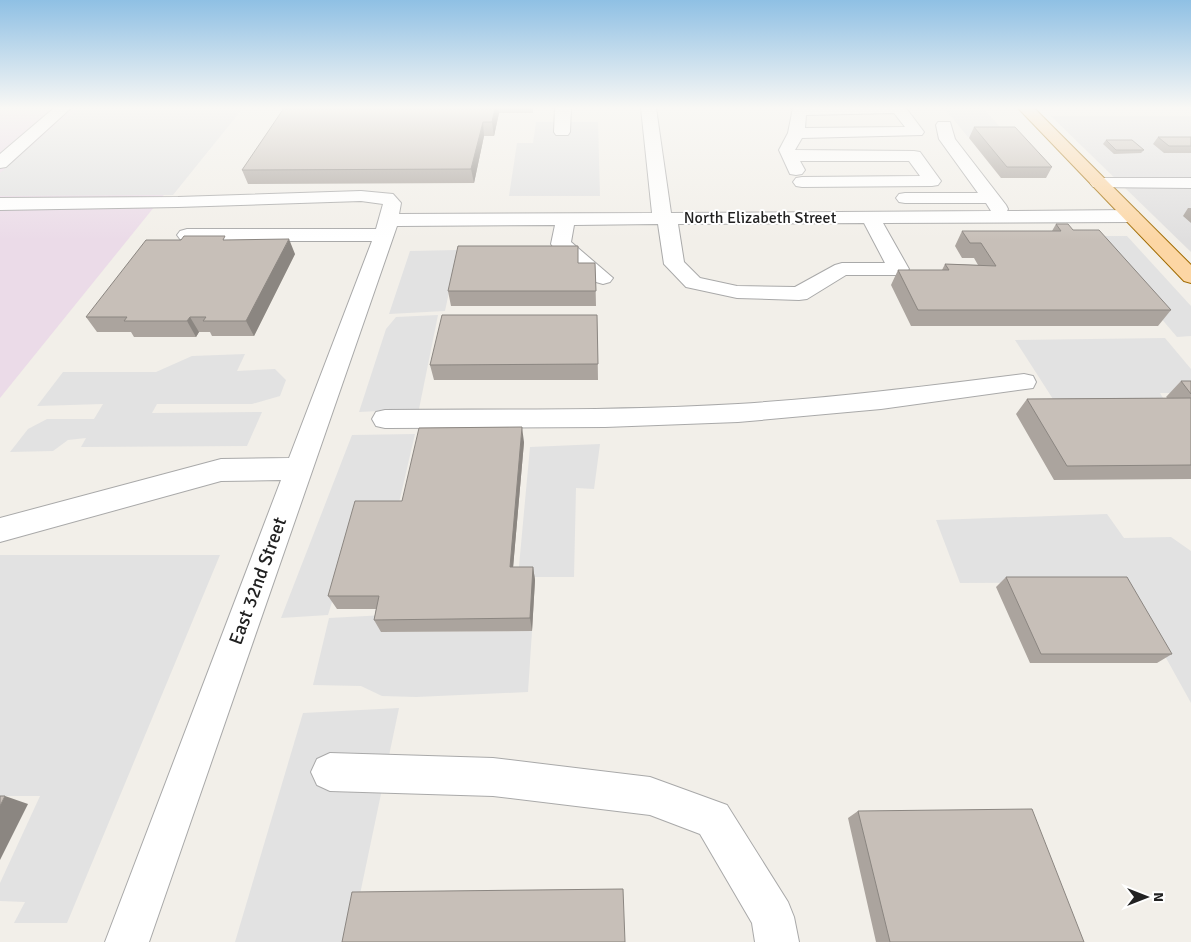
<svg xmlns="http://www.w3.org/2000/svg" width="1191" height="942" viewBox="0 0 1191 942" font-family="Signika,sans-serif">
  <style>
    .residential { fill: #e0dfdf }
    .industrial { fill: #ebdbe8 }
    .parking { fill: #e2e2e2 }
    .lines { fill: none; stroke-linecap: round; stroke-linejoin: round }
    .minor-casing { stroke: #a9a9a9; stroke-width: 2 }
    .major-casing { stroke: #a06b00; stroke-width: 2 }
    .minor { fill: #fff; fill-rule: evenodd }
    .major { fill: #fcd6a4; fill-rule: evenodd }
    .wall { fill: #aba49e }
    .shaded-wall { fill: #8b8681 }
    .building { fill: #c7bfb8; stroke: #8b8681 }
    .labels { text-anchor: middle; dominant-baseline: central; stroke-width: 4; stroke-linejoin: round; paint-order: stroke }
    .far-street-label { font-size: 16px; fill: #222; stroke: #fff }
    .street-label { font-size: 19px; fill: #222; stroke: #fff }
  </style>
  <rect width="100%" height="100%" fill="#f2efe9"/>
  <path class="residential" d="M 1051,116 L 1191,116 L 1191,252 Z"/>
  <path class="industrial" d="M 0,108 L 234,108 L 0,398 Z"/>
  <path class="parking" d="M 0,108 L 243,108 L 173,195 L 0,196 L 0,173 L 60,121 L 80,110 L 0,110 Z
    M 944,108 L 983,108 L 1009,137 L 968,137 Z
    M 536,122 L 598,122 L 600,196 L 509,196 L 517,143 L 533,143 Z
    M 1091,236 L 1127,236 L 1191,306 L 1191,336 L 1177,337 Z
    M 458,250 L 445,311 L 389,314 L 410,251 Z
    M 438,315 L 419,409 L 359,412 L 386,329 L 396,317 Z
    M 1165,338 L 1191,369 L 1191,393 L 1160,393 L 1169,408 L 1060,410 L 1015,340 Z
    M 245,354 L 237,371 L 275,369 L 286,380 L 280,396 L 252,404 L 157,404 L 152,413 L 262,412 L 247,446 L 81,447 L 86,438 L 68,440 L 53,451 L 10,452 L 28,429 L 47,419 L 94,419 L 103,404 L 37,406 L 63,372 L 156,372 L 192,356 Z
    M 415,434 L 398,507 L 361,508 L 328,615 L 281,618 L 352,435 Z
    M 600,444 L 594,489 L 576,488 L 574,577 L 518,577 L 530,447 Z
    M 1107,514 L 1124,538 L 1171,537 L 1191,551 L 1191,703 L 1124,582 L 960,583 L 936,520 Z
    M 0,555 L 220,555 L 67,923 L 14,923 L 25,902 L 0,901 L 0,883 L 40,796 L 0,796 Z
    M 385,615 L 382,632 L 532,631 L 528,692 L 416,697 L 382,696 L 361,686 L 313,685 L 329,618 Z
    M 399,708 L 350,942 L 235,942 L 303,713 Z"/>
  <g class="lines">
    <g class="minor-casing">
      <path id="minor" d="M 54,108 L 71,108 L 6,167 L 0,168 L 0,154 Z
        M 555,108 L 571,108 L 570,132 L 568,135 L 556,135 L 554,132 Z
        M 641,108 L 656,108 L 671,213 L 991,211 L 986,203 L 905,203 L 899,202 L 896,198 L 899,194 L 905,193 L 978,193 L 939,139 L 936,125 L 938,122 L 950,122 L 955,139 L 1006,205 L 1008,209 L 1007,211 L 1131,210 L 1138,212 L 1140,216 L 1138,220 L 1131,222 L 883,223 L 909,269 L 906,273 L 899,275 L 846,275 L 807,299 L 799,300 L 737,298 L 686,287 L 664,264 L 658,224 L 574,225 L 571,242 L 613,278 L 610,282 L 603,284 L 596,282 L 554,248 L 551,244 L 555,225 L 397,226 L 149,942 L 105,942 L 281,480 L 221,481 L 0,542 L 0,518 L 221,459 L 289,458 L 372,241 L 187,241 L 180,239 L 177,235 L 180,231 L 187,229 L 376,229 L 383,204 L 361,201 L 178,207 L 0,210 L 0,198 L 178,197 L 361,191 L 393,194 L 401,203 L 399,214 L 652,213 ZM 864,223 L 885,263 L 842,263 L 835,265 L 795,287 L 737,286 L 700,278 L 684,262 L 678,224 Z
        M 793,108 L 906,108 L 924,132 L 922,135 L 802,138 L 795,150 L 914,151 L 920,152 L 941,181 L 938,185 L 932,186 L 802,187 L 796,186 L 793,182 L 796,178 L 802,177 L 920,176 L 909,161 L 800,161 L 805,170 L 802,174 L 796,175 L 790,174 L 779,150 L 788,133 ZM 894,113 L 905,127 L 805,128 L 806,115 Z
        M 1099,178 L 1191,178 L 1191,188 L 1093,187 L 1090,183 L 1093,179 Z
        M 1024,374 L 1033,376 L 1036,382 L 1033,388 L 881,409 L 738,422 L 605,427 L 385,428 L 376,426 L 372,419 L 376,412 L 385,410 C 502,409 620,411 738,404 C 833,398 929,386 1024,374 Z
        M 330,753 L 493,758 L 650,777 L 727,805 L 788,902 L 794,917 L 799,942 L 755,942 L 752,923 L 700,834 L 650,815 L 493,796 L 330,791 L 317,785 L 311,772 L 317,759 Z"/>
    </g>
    <g class="major-casing">
      <path id="major" d="M 1018,108 L 1034,108 L 1191,265 L 1191,283 L 1184,281 Z"/>
    </g>
    <use href="#minor" class="minor"/>
    <use href="#major" class="major"/>
  </g>
  <path class="wall" d="M 495,108 L 533,108 L 533,113 L 499,113 L 494,136 L 484,136 L 474,183 L 248,184 L 242,170 Z
    M 974,127 L 1052,167 L 1046,178 L 1001,178 L 969,138 Z
    M 1158,137 L 1191,137 L 1191,153 L 1164,153 L 1153,144 Z
    M 1106,140 L 1144,150 L 1141,153 L 1114,154 L 1103,144 Z
    M 1188,208 L 1191,208 L 1191,223 L 1183,216 Z
    M 1056,224 L 1073,230 L 1171,310 L 1158,326 L 911,326 L 891,285 L 898,270 L 942,270 L 945,264 L 978,265 L 974,258 L 962,258 L 955,246 L 962,231 L 1052,231 Z
    M 227,240 L 295,254 L 254,336 L 212,336 L 210,332 L 199,332 L 196,337 L 134,337 L 131,332 L 97,332 L 86,317 Z
    M 578,263 L 595,263 L 596,306 L 451,306 L 448,291 Z
    M 597,315 L 598,380 L 434,380 L 430,365 Z
    M 1181,381 L 1191,381 L 1191,479 L 1054,480 L 1016,414 L 1027,399 L 1167,398 L 1166,397 Z
    M 524,442 L 513,567 L 533,567 L 535,580 L 532,631 L 381,632 L 374,620 L 376,609 L 337,609 L 328,596 L 402,501 Z
    M 1006,577 L 1172,654 L 1157,663 L 1030,663 L 996,587 Z
    M 858,811 L 1084,942 L 876,942 L 848,818 Z"/>
  <path class="shaded-wall" d="M 495,108 L 498,108 L 499,113 L 494,136 L 492,122 Z
    M 483,122 L 484,136 L 474,183 L 471,169 Z
    M 289,239 L 295,254 L 254,336 L 246,321 Z
    M 190,317 L 199,332 L 196,337 L 187,321 Z
    M 522,427 L 524,442 L 512,580 L 510,567 Z
    M 533,567 L 535,580 L 532,631 L 530,618 Z
    M 5,796 L 28,804 L 0,860 L 0,806 Z"/>
  <path class="building" d="M 284,108 L 495,108 L 492,122 L 483,122 L 471,169 L 242,170 Z
    M 974,127 L 1015,127 L 1052,167 L 1007,167 Z
    M 1158,137 L 1191,137 L 1191,146 L 1169,146 Z
    M 1106,140 L 1132,140 L 1144,150 L 1116,150 Z
    M 1056,224 L 1068,224 L 1073,230 L 1099,230 L 1171,310 L 918,310 L 898,270 L 949,270 L 945,264 L 996,266 L 981,243 L 970,243 L 962,231 L 1061,231 Z
    M 184,236 L 225,236 L 223,240 L 289,239 L 246,321 L 203,321 L 206,317 L 190,317 L 187,321 L 124,321 L 127,317 L 86,317 L 146,240 L 181,240 Z
    M 458,246 L 578,246 L 578,263 L 595,263 L 596,291 L 448,291 Z
    M 442,315 L 597,315 L 598,364 L 430,365 Z
    M 1181,381 L 1191,381 L 1191,394 Z
    M 1191,398 L 1191,465 L 1067,466 L 1027,399 Z
    M 522,427 L 510,567 L 533,567 L 530,618 L 374,620 L 379,596 L 328,596 L 355,501 L 402,501 L 419,428 Z
    M 1006,577 L 1127,577 L 1172,654 L 1041,654 Z
    M 0,796 L 5,796 L 0,806 Z
    M 1032,809 L 1084,942 L 890,942 L 858,811 Z
    M 623,889 L 625,942 L 342,942 L 352,892 Z"/>
  <linearGradient id="sky" x2="0" y2="1"><stop stop-color="#8fc0e4"/><stop offset="0.45" stop-color="#f9f8f5"/><stop offset="1" stop-color="#f9f8f5" stop-opacity="0"/></linearGradient>
  <rect width="1191" height="240" fill="url(#sky)"/>
  <g class="labels">
    <g class="far-street-label">
      <text x="760" y="218">North Elizabeth Street</text>
    </g>
    <g class="street-label">
      <text transform="translate(258 581) rotate(-70)">East 32nd Street</text>
    </g>
  </g>
  <g transform="translate(1146 897) rotate(90)" stroke="#ffffff" stroke-width="4" paint-order="stroke">
  <path d="M0-4L9 19L0 12L-9 19Z" fill="#222222"/>
  <text y="-8" font-size="14" font-weight="bold" text-anchor="middle" fill="#222222">N</text>
  </g>
</svg>
